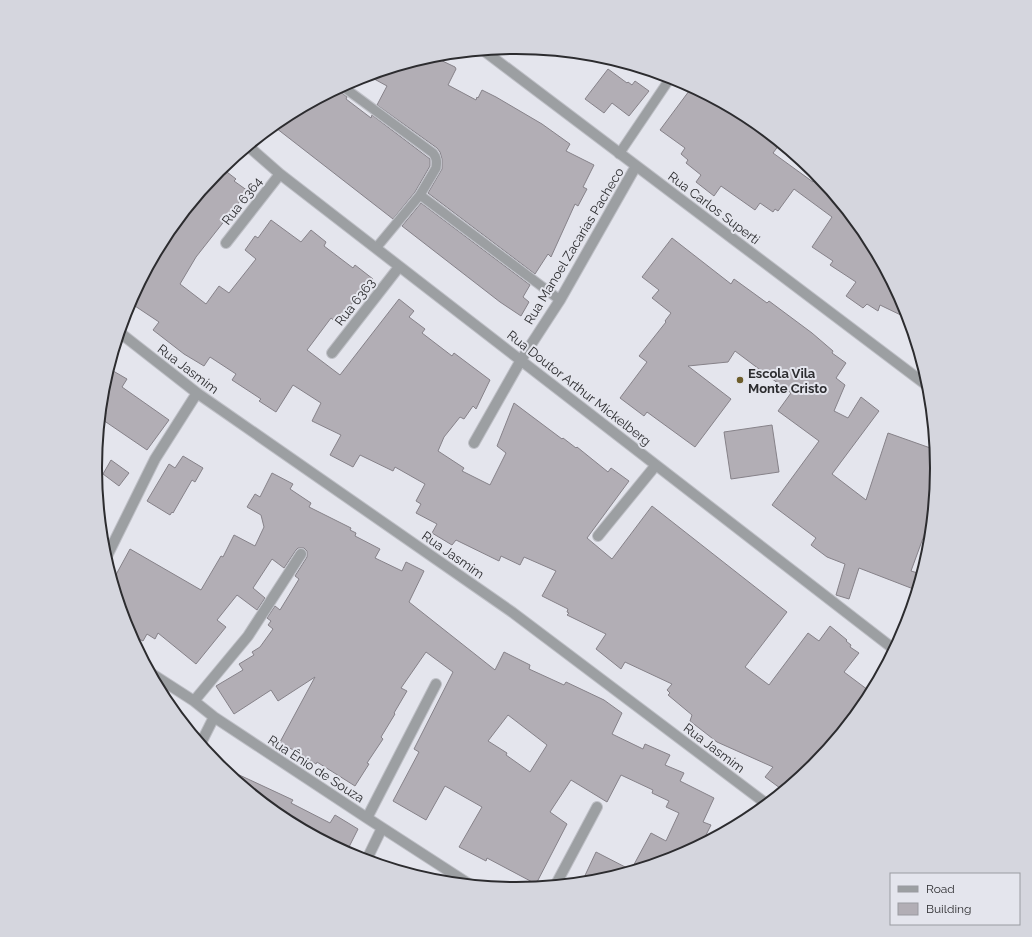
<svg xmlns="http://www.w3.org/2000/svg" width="1032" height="937" viewBox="0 0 1032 937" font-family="Raleway,sans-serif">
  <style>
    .building { fill: #b2aeb5; stroke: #868289; fill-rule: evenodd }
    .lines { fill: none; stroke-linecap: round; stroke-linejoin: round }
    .service-casing { stroke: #bfc0c7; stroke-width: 11 }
    .minor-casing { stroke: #bfc0c7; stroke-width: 12 }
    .service { stroke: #9c9fa2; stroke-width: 9 }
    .minor { stroke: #9c9fa2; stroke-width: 10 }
    .poi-dot { fill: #6d5d2b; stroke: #e4e5ed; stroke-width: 1.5 }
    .labels { text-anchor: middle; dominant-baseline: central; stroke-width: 4; stroke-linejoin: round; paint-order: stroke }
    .street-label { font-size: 13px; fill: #2c2c2f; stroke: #e4e5ed }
    .poi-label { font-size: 13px; font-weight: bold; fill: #2c2c2f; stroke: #e4e5ed; text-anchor: start }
    .rim { fill: none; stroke: #2c2c2f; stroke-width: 2 }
  </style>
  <rect width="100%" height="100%" fill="#e4e5ed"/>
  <path class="building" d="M 432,56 L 455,67 L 456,69 L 448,85 L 476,100 L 477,97 L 478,98 L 482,90 L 496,97 L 542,124 L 570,144 L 566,151 L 594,165 L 583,187 L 587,189 L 578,206 L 575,204 L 551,257 L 548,254 L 535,274 L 428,193 L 442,169 L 442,159 L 440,152 L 437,148 L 377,105 L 387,86 L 367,75 Z
    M 608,69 L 627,83 L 628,82 L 632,85 L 635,81 L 649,91 L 629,116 L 612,103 L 604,113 L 585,99 Z
    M 692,87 L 729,107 L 743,117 L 745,115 L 750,118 L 763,128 L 760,132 L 779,145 L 773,153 L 813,182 L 818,175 L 867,235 L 906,307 L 909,319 L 880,305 L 878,311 L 867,304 L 863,308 L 846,296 L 856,282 L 830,265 L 833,261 L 812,247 L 832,217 L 794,189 L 778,211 L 775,209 L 773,212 L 760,203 L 755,210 L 721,186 L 714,196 L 696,182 L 701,175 L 686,163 L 688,160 L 681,154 L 685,148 L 660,130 Z
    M 337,89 L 347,97 L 346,99 L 371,118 L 372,115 L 430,159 L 430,166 L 415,192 L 393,219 L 276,128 L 284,117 Z
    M 223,169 L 236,179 L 234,181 L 248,191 L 196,257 L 180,284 L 206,304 L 219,286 L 229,293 L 256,259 L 245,250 L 255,236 L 258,238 L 271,220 L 301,242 L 311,230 L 326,242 L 324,246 L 353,268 L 355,265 L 373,279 L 364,290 L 363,289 L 337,323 L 331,318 L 307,350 L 340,375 L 399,299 L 414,311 L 409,317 L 425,329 L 422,333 L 452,356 L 454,353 L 490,380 L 476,409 L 473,406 L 464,419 L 460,417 L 444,437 L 438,451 L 464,468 L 462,471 L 490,485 L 506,453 L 497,446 L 514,403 L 562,439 L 563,438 L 576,448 L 577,447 L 608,472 L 611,468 L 629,481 L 587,538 L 612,559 L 652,506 L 787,612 L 745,667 L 769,685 L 808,633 L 819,641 L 830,626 L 847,640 L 846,641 L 851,645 L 850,647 L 859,653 L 844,672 L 872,693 L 866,703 L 814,767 L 784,791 L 765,777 L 773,767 L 717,742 L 690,721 L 692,715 L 668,695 L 670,693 L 667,690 L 672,684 L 625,662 L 621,669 L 596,649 L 606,634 L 567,615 L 569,613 L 567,612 L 568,609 L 542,596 L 556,571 L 524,557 L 520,565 L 501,556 L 499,561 L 456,540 L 452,545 L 432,533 L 437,524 L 416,513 L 421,504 L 416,501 L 425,484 L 395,467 L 393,471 L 360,455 L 353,467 L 330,455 L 341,435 L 312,421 L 321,403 L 293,385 L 276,412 L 259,401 L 261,399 L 232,380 L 236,374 L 210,357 L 204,366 L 184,354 L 153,330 L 159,322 L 129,302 L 166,234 L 206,185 L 208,187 Z
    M 421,203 L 530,285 L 523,297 L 529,302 L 521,316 L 500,302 L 402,226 Z
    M 672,238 L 731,284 L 734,279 L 767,303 L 769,301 L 812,333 L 833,351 L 832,353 L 846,363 L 836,378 L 845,385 L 834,411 L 848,418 L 861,397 L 879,411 L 832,474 L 866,500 L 888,433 L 936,450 L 937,469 L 934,508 L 911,571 L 921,574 L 916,590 L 859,568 L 849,599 L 836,595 L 845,564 L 827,557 L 811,545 L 816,538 L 772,505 L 819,441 L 778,411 L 791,393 L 735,351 L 728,362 L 688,366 L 731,399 L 695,447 L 647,412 L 644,416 L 620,398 L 647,362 L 639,356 L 666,322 L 665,321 L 671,313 L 652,298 L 659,290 L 642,277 Z
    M 108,368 L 127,379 L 122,387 L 169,420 L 147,450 L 103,420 L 106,413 L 100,410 L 103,386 Z
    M 772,425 L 779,472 L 731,479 L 724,432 Z
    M 183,456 L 203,468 L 195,482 L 192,480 L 173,513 L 172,512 L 170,515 L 147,501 L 169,464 L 175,468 Z
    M 111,460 L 129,473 L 119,486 L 103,474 Z
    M 272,473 L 293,484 L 290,489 L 311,503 L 309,507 L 351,528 L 350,530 L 356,533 L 355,536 L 380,549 L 375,558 L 402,571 L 406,562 L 424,571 L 409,602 L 495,670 L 504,652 L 530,665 L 529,669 L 564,685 L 566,682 L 604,700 L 622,713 L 612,734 L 643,749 L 645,744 L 670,755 L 665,765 L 684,773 L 680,781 L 714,798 L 703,822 L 711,825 L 701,845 L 677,858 L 598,882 L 581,884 L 596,852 L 631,870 L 651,833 L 666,841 L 679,813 L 666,807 L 669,801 L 652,793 L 653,790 L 621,775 L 607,802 L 571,780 L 550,812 L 567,824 L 536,884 L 487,858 L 486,861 L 459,847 L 482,807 L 445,786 L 426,820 L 393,801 L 419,752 L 414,749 L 453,672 L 426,652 L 401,688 L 407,691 L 394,713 L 395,714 L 381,737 L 383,739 L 367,763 L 369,764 L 355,786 L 317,762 L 316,764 L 280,742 L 315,677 L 278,701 L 271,690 L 234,714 L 216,686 L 243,670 L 239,664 L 254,655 L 252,652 L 260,647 L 273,629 L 268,625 L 271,621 L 267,618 L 275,606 L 280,610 L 299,579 L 295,576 L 307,557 L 307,551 L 304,548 L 298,548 L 296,550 L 284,568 L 272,559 L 253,588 L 265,598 L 257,610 L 237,595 L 217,620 L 226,627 L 196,664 L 158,633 L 155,639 L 147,634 L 143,641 L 129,634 L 112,582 L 130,549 L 201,590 L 221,556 L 223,557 L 234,535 L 255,546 L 264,527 L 261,515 L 247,507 L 255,494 L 260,497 ZM 508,715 L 547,745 L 530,772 L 506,755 L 507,753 L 488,741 Z
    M 235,773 L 293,800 L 291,803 L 330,823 L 335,815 L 358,829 L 346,853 L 282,819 L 232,778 Z"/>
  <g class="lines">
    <g class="service-casing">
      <path id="service" d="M 342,86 L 433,153 C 437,158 437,162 436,168 L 420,195 L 376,248
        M 619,154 L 671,77
        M 420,195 L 560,300"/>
    </g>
    <g class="minor-casing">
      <path id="minor" d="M 483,50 L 929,387
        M 248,146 L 280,174 L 895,650
        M 226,243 L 280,174
        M 119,332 L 197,393 L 512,612 L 768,805
        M 332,353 L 399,267
        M 474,443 L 521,360 L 560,300 L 636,166
        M 598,536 L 656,465
        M 105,560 L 155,459 L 197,393
        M 149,672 L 194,701 L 214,717 L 367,818 L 472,886
        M 194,701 L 248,636 L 301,554
        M 200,745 L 214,717
        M 367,818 L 436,684
        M 366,861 L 382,828
        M 555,886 L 597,807"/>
    </g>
    <use href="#service" class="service"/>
    <use href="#minor" class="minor"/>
  </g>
  <circle class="poi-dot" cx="740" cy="380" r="4"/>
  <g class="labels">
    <g class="street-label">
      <text transform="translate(242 201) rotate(-52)">Rua 6364</text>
      <text transform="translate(714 208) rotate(37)">Rua Carlos Superti</text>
      <text transform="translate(574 246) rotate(-59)">Rua Manoel Zacarias Pacheco</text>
      <text transform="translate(355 302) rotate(-52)">Rua 6363</text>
      <text transform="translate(188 369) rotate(37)">Rua Jasmim</text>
      <text transform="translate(579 388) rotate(38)">Rua Doutor Arthur Mickelberg</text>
      <text transform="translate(453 555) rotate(35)">Rua Jasmim</text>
      <text transform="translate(714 748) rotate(37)">Rua Jasmim</text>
      <text transform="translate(316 769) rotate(33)">Rua Ênio de Souza</text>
    </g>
    <g class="poi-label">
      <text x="748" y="373">Escola Vila<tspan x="748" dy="15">Monte Cristo</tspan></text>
    </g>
  </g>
  <path d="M0 0H1032V937H0ZM102 468a414 414 0 1 1 828 0a414 414 0 1 1-828 0Z" fill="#d5d6de" fill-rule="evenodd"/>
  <path class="rim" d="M102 468a414 414 0 1 1 828 0a414 414 0 1 1-828 0Z"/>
  <rect x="890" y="873" width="130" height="52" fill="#e4e5ed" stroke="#9a9ba1"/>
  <rect x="898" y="886" width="20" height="6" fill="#9c9fa2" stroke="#9a9ba1"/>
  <text x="926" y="893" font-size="12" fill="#2c2c2f">Road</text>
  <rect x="898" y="903" width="20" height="12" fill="#b2aeb5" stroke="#9a9ba1"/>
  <text x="926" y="913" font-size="12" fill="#2c2c2f">Building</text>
</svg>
